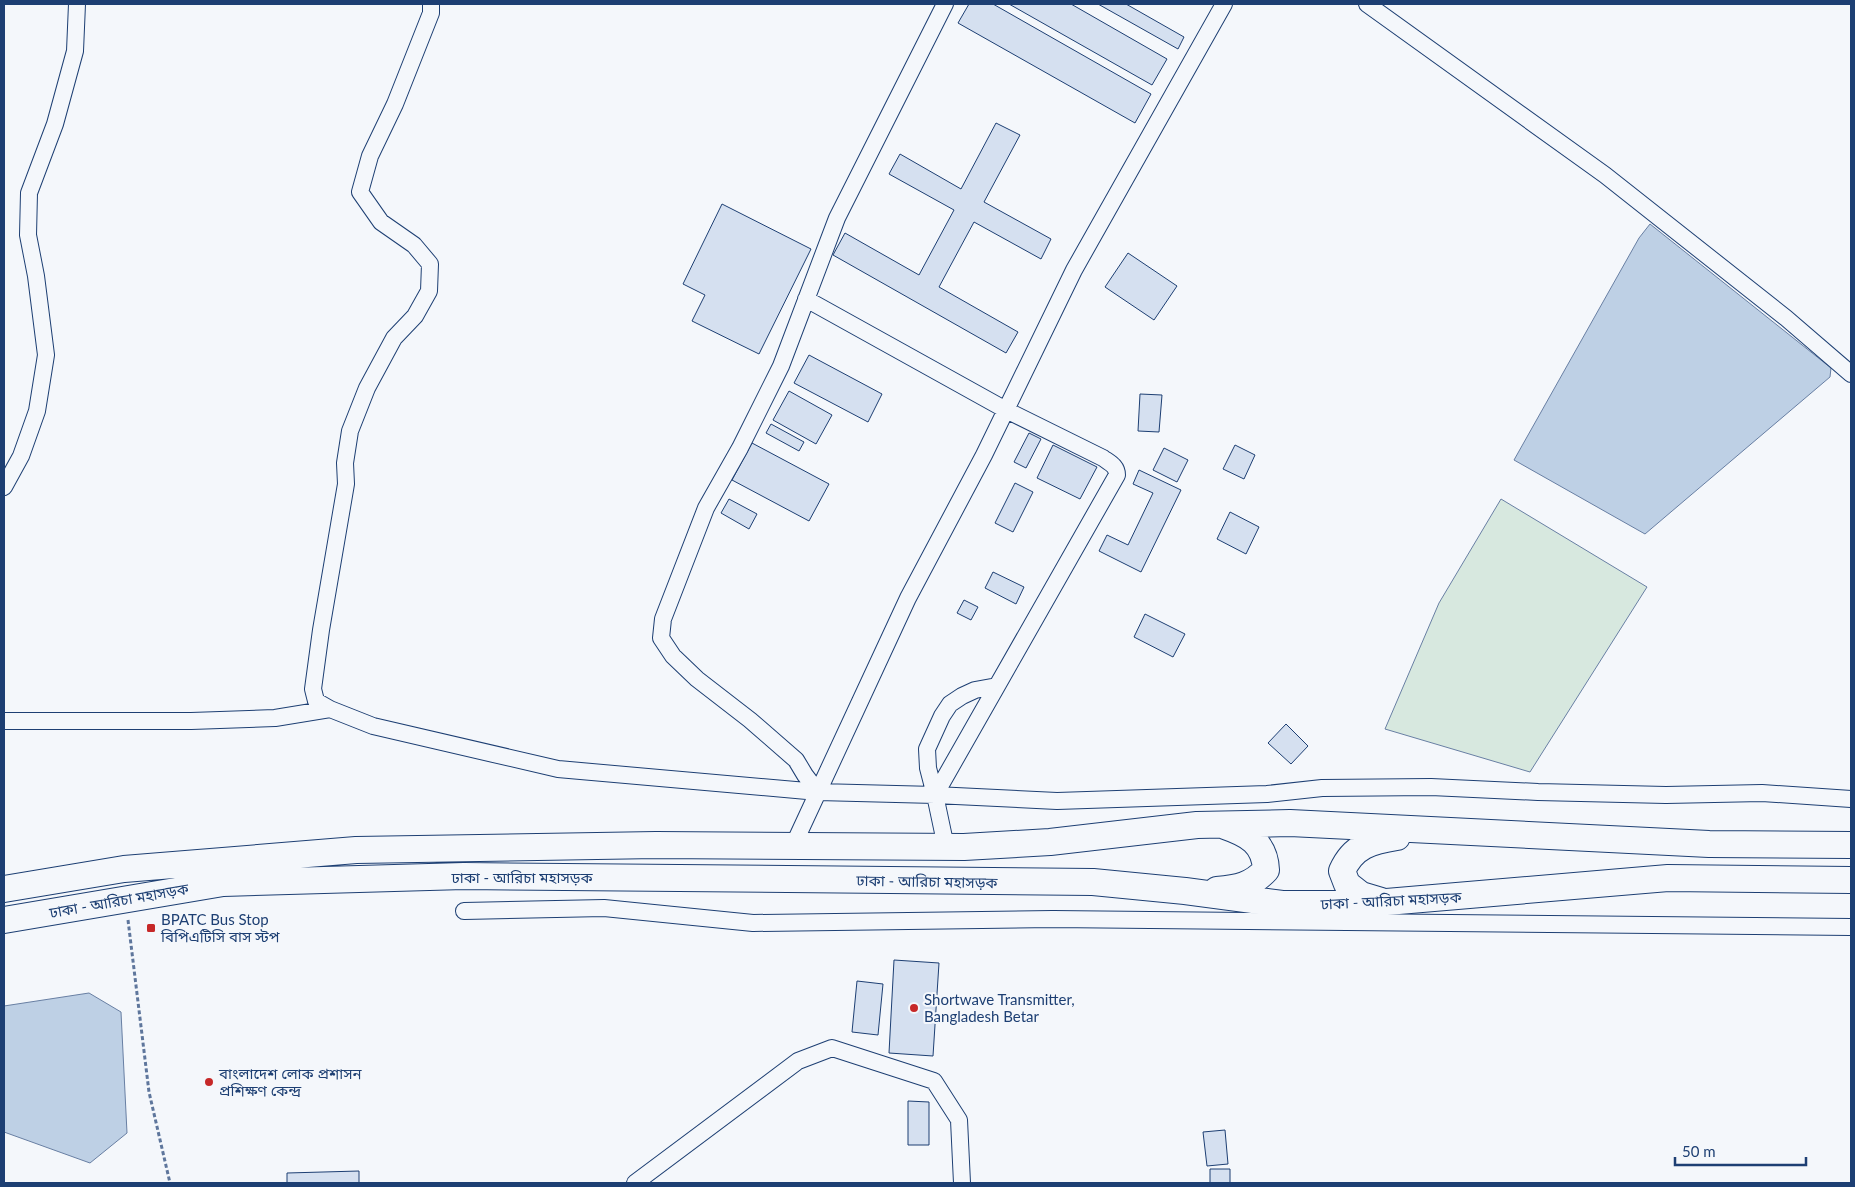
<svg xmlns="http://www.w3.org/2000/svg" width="1855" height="1187" viewBox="0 0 1855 1187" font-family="Lato,'Noto Sans Bengali',sans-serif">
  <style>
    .green { fill: #d7e8df; stroke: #687fa3 }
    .water { fill: #bed0e5; stroke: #687fa3 }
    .building { fill: #d5e0f0; stroke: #1d3f73 }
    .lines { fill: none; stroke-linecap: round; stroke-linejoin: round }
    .minor-casing { stroke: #1d3f73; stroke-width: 18 }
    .trunk-casing { stroke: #1d3f73; stroke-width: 28 }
    .path { stroke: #5e769c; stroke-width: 3; stroke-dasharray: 4 2.5; stroke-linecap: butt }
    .minor { stroke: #f4f7fb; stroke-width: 16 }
    .trunk { stroke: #f4f7fb; stroke-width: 26 }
    .poi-dot { fill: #c62828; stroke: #f4f7fb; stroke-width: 2 }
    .labels { text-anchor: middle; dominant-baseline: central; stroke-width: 4; stroke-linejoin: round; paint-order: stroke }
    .street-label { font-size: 15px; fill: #1d3f73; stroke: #f4f7fb }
    .poi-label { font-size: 15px; fill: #1d3f73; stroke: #f4f7fb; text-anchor: start }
  </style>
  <rect width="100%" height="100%" fill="#f4f7fb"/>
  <path class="green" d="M 1501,499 L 1647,587 L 1530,772 L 1385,729 L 1439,603 Z"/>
  <path class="water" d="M 1650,224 L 1831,368 L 1830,377 L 1645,534 L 1514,460 L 1639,238 Z
    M 89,993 L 121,1012 L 127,1133 L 90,1163 L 4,1132 L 4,1006 Z"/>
  <path class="building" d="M 969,4 L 993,4 L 1151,94 L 1135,123 L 958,23 Z
    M 1009,4 L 1071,4 L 1167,59 L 1152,85 Z
    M 1098,4 L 1126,4 L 1184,37 L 1178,49 Z
    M 996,123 L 1020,135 L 984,202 L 1051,239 L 1041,259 L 974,222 L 939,287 L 1018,332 L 1006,353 L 833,255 L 845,233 L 919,275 L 954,210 L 889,174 L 900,154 L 961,189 Z
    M 722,204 L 811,249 L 759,354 L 692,321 L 705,295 L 683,284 Z
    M 1128,253 L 1177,286 L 1154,320 L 1105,287 Z
    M 809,355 L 882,394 L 868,422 L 794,383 Z
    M 789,391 L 832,415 L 816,444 L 773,420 Z
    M 1140,394 L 1162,395 L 1159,432 L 1138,431 Z
    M 771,424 L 804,442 L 799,451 L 766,433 Z
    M 1029,433 L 1041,439 L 1026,468 L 1014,462 Z
    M 752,443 L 829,484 L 809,521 L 732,480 Z
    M 1053,445 L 1097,467 L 1080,499 L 1037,478 Z
    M 1235,445 L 1255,455 L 1244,479 L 1223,469 Z
    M 1164,448 L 1188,460 L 1177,482 L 1153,470 Z
    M 1139,470 L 1181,490 L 1141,572 L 1099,551 L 1107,535 L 1128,545 L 1153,493 L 1133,484 Z
    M 1015,483 L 1033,492 L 1013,532 L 995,523 Z
    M 729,499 L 757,514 L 749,529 L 721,513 Z
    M 1230,512 L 1259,527 L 1246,554 L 1217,539 Z
    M 993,572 L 1024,587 L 1016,604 L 985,588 Z
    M 964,600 L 978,607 L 971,620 L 957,613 Z
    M 1145,614 L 1185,634 L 1173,657 L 1134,637 Z
    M 1286,724 L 1308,746 L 1291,764 L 1268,743 Z
    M 894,960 L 939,963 L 933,1056 L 889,1053 Z
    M 857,981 L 883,984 L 878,1035 L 852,1032 Z
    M 908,1101 L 929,1102 L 929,1145 L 908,1145 Z
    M 1225,1130 L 1228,1164 L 1207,1166 L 1203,1132 Z
    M 1210,1169 L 1230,1169 L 1230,1183 L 1210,1183 Z
    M 359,1171 L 359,1183 L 287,1183 L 287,1173 Z"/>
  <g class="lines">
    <g class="minor-casing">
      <path id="minor" d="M 431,4 L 431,13 L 395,104 L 370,156 L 360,192 L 381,222 L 414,245 L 430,264 L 429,291 L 415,316 L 394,338 L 367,388 L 350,431 L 345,463 L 346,484 L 321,630 L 313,689 L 316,701 L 330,709 L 373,726 L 558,769 L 818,792 L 935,795
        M 1367,4 L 1605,175 L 1786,318 L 1851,374
        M 806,299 L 1006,410 L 1103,458 C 1110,463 1117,466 1117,475 L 997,686 L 975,690 L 962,696 L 950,704 L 942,716 L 927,749 L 928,768 L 935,795
        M 4,487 L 21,456 L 37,411 L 46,355 L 36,276 L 28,235 L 29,193 L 55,124 L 75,51 L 77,4
        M 4,721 L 191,721 L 275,718 L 330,709
        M 818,792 L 805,775 L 796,760 L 750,720 L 697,679 L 673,656 L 661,638 L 663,619 L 706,508 L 740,448 L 781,366 L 837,218 L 945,4
        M 935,795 L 997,686
        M 793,846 L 908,598 L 984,455 L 1074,270 L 1224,4
        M 946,847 L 935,795 L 1057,801 L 1267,794 L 1322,788 L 1431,787 L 1538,792 L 1666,795 L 1762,793 L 1851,799
        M 464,911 L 604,908 L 753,923 L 1053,919 L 1851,927
        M 635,1183 L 798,1061 L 832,1048 L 934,1081 L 959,1120 L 962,1183"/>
    </g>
    <g class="trunk-casing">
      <path id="trunk" d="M 4,889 L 124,869 L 356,850 L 656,845 L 964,847 L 1050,842 L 1197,825 L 1290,823 L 1709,844 L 1851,845
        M 1217,890 C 1238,888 1251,886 1266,870 C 1265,843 1248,834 1225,826
        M 1381,901 L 1361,895 L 1347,884 L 1342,871 C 1353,846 1371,841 1397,837
        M 4,920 L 223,883 L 464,876 L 1093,882 L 1185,891 L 1282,904 L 1363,904 L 1668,878 L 1851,880"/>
    </g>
    <path class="path" d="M 128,920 L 149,1092 L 170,1183"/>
    <use href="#minor" class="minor"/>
    <use href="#trunk" class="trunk"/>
  </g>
  <g class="poi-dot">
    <rect x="146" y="923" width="10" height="10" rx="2.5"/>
    <circle cx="914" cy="1008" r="5"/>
    <circle cx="209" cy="1082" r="5"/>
  </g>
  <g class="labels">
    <g class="street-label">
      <text x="522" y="877">ঢাকা - আরিচা মহাসড়ক</text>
      <text transform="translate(927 881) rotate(1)">ঢাকা - আরিচা মহাসড়ক</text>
      <text transform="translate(119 900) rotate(-10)">ঢাকা - আরিচা মহাসড়ক</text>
      <text transform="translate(1391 900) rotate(-3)">ঢাকা - আরিচা মহাসড়ক</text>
    </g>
    <g class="poi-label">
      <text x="161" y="919">BPATC Bus Stop<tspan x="161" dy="17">বিপিএটিসি বাস স্টপ</tspan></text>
      <text x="924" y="999">Shortwave Transmitter,<tspan x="924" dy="17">Bangladesh Betar</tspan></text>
      <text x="219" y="1073">বাংলাদেশ লোক প্রশাসন<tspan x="219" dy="17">প্রশিক্ষণ কেন্দ্র</tspan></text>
    </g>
  </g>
  <rect width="1855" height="1187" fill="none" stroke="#1d3f73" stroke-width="10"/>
  <path d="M1675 1157v8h131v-8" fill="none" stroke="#1d3f73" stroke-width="2.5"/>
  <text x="1682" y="1157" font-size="15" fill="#1d3f73" stroke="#f4f7fb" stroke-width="4" paint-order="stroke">50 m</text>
</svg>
